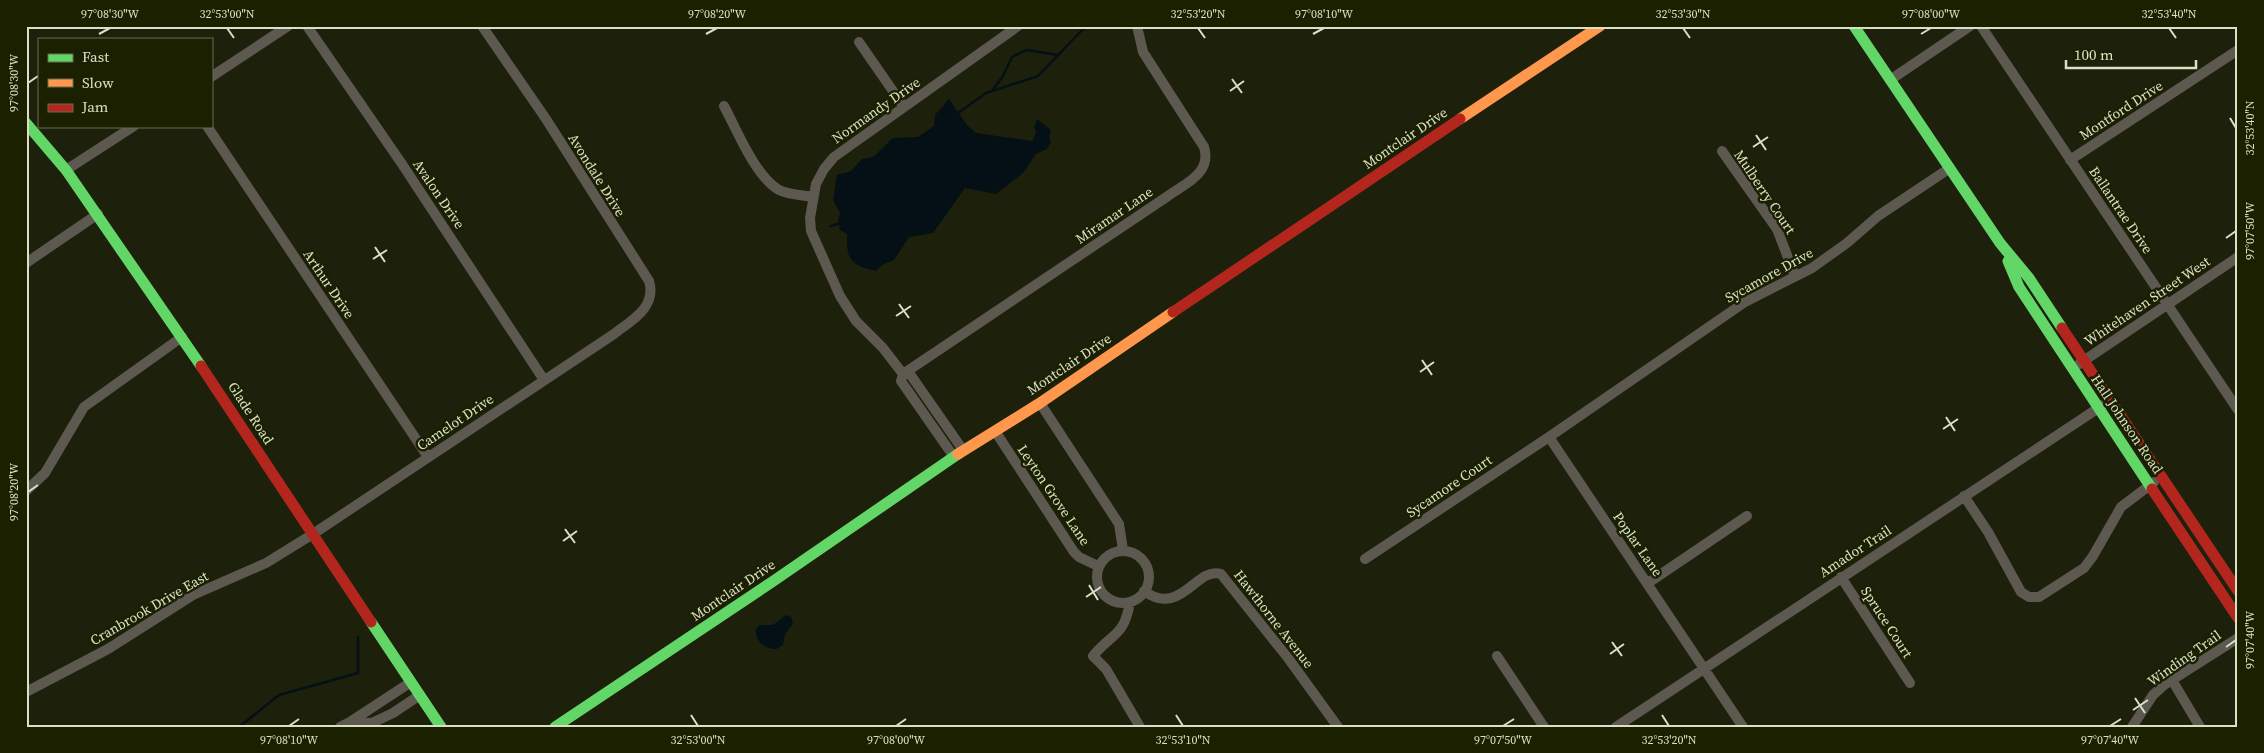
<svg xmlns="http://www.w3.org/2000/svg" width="2264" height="753" viewBox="0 0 2264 753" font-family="'Source Serif 4',serif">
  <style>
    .water { fill: #041015 }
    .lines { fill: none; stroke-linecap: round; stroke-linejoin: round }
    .stream { stroke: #041015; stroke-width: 2.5 }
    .street { stroke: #5d5950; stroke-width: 10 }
    .fast { stroke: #63d668; stroke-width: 11 }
    .slow { stroke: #ff974d; stroke-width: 11 }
    .jam { stroke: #b3261e; stroke-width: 11 }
    .ticks { fill: none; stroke: #dae0c8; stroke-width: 2 }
    .labels { text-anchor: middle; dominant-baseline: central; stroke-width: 5; stroke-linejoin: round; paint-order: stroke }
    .street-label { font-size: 14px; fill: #dae0c8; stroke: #1b2000 }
    .neatline { fill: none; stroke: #dae0c8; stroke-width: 2 }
    .ticks-label { font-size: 12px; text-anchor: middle; fill: #dae0c8 }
  </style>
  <rect width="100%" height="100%" fill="#1d200a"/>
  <path class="water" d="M 949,99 L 967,125 L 976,133 L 1032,141 L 1036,133 L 1034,127 L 1037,119 L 1051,130 L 1049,137 L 1051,142 L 1047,149 L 1036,154 L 1023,173 L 996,194 L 965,188 L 933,233 L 909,237 L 894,260 L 882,265 L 876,271 C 851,265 846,260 847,234 L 840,230 L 838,220 L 840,213 L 833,200 L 837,175 L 851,171 L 862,159 L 873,157 L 893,138 L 918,137 L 934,126 L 935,115 Z
    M 786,615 L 791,617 L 793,624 L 785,634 L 783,645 L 777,649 C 765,650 755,641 756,629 L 760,625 L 773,625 Z"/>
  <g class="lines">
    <path class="stream" d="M 992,91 L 1003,76 L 1012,57 L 1026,50 L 1059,55
      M 958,113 L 986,93 L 1038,76 L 1086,26
      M 831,226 L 840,223
      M 239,727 L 279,695 L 358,673 L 358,637"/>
    <path class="street" d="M 307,26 L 402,164 L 544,380
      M 1981,26 L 2238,410
      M 859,42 L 904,107
      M 211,77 L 288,26
      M 1890,80 L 1970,26
      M 724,106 C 737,130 755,176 779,190 C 789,195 803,195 813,197
      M 207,126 L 428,457
      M 1722,151 L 1777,229 L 1795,276
      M 2070,160 L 2238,50
      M 66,170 L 134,126
      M 26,263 L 98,214
      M 2079,364 L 2238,257
      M 1040,403 L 1119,524 L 1123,550
      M 995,431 L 1074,552 L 1079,557 L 1098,566
      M 1549,437 L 1743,727
      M 963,450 L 910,374 L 903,374 L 883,348 L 856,321 L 840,296 L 811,231 L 810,218 L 816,184 L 824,169 L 834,157 L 1018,26
      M 954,457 L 901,381 L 903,374 L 1168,196 C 1186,183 1212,173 1204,147 L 1143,52 L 1137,26
      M 26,491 L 45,473 L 84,407 L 182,337
      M 1964,496 L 1988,532 L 2021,592 L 2029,597 L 2039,597 L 2084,568 L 2093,556 L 2121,507 L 2154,482
      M1097 577a26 26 0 1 1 52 0a26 26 0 1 1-52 0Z
      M 1365,559 L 1549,437 L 1745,302 L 1812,268 L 1847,243 L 1878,216 L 1950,168
      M 1841,577 L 1910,683
      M 1648,583 L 1747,516
      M 1144,591 C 1181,618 1196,566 1221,574 L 1288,658 L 1338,727
      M 1130,602 C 1124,637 1113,632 1093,656 L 1106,669 L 1140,727
      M 1497,656 L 1544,727
      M 2172,680 L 2200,727
      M 26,692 L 108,649 L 193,595 L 266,563 L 313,534 L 614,334 C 632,320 657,307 649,281 L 546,119 L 482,26
      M 350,722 L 372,723 L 393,713 L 420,695
      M 340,727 L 350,722 L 411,682
      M 1616,727 L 2103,405
      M 2132,727 L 2153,695 L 2164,685 L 2238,638"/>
    <path class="fast" d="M 1854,26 L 2000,243 L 2029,278 L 2062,328
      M 26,123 L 66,170 L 201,366
      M 2008,261 L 2019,287 L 2152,489
      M 371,622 L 441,727
      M 555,727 L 772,582 L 958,454"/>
    <path class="slow" d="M 1460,119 L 1600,26
      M 958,454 L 1040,403 L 1173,312"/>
    <path class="jam" d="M 1173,312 L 1460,119
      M 2062,328 L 2238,591
      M 201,366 L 371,622
      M 2152,489 L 2238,618"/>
  </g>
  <path class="ticks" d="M 227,28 L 234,38M 1198,28 L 1205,38M 1683,28 L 1690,38M 2169,28 L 2176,38M 99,34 L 110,28M 706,34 L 717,28M 1313,34 L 1324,28M 1921,34 L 1931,28M 1232,79 L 1242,93M 28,83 L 38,76M 1230,91 L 1244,81M 2230,118 L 2236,128M 1756,135 L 1766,150M 1753,147 L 1768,137M 2226,238 L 2236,231M 375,247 L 385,262M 373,259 L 387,250M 899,304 L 909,318M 896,316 L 911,306M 1422,360 L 1432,375M 1420,372 L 1434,362M 1946,417 L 1955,431M 1943,429 L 1958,419M 28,492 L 38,485M 565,529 L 575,543M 563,541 L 577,531M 1089,585 L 1098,600M 1086,597 L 1101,587M 1612,642 L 1622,656M 2226,647 L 2236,640M 1610,654 L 1624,644M 2135,698 L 2145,713M 2133,710 L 2148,700M 691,715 L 698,726M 1176,715 L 1183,726M 1662,715 L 1669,726M 289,726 L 299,719M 896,726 L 906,719M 1503,726 L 1514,719M 2110,726 L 2121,719"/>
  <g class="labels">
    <g class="street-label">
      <text transform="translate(876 110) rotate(-35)">Normandy Drive</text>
      <text transform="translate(2121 110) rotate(-33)">Montford Drive</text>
      <text transform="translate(1405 138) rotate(-34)">Montclair Drive</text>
      <text transform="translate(597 175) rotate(58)">Avondale Drive</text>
      <text transform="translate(1765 192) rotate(56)">Mulberry Court</text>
      <text transform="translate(439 194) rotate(56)">Avalon Drive</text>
      <text transform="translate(2121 210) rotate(56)">Ballantrae Drive</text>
      <text transform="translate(1114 215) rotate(-34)">Miramar Lane</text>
      <text transform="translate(1769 275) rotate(-29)">Sycamore Drive</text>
      <text transform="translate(329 284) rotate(56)">Arthur Drive</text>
      <text transform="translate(2147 301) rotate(-34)">Whitehaven Street West</text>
      <text transform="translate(1069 364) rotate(-34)">Montclair Drive</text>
      <text transform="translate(251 413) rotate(57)">Glade Road</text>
      <text transform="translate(455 422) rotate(-34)">Camelot Drive</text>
      <text transform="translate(2127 424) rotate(56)">Hall Johnson Road</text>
      <text transform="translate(1449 486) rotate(-34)">Sycamore Court</text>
      <text transform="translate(1054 495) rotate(56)">Leyton Grove Lane</text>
      <text transform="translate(1638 544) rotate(55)">Poplar Lane</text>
      <text transform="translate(1855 551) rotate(-33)">Amador Trail</text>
      <text transform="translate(733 590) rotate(-34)">Montclair Drive</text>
      <text transform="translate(149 608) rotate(-30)">Cranbrook Drive East</text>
      <text transform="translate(1274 619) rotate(52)">Hawthorne Avenue</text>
      <text transform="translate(1887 622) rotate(57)">Spruce Court</text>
      <text transform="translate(2184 658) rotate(-35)">Winding Trail</text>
    </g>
  </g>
  <rect width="2264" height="753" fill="none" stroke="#1b2000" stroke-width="55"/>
  <rect x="38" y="38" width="175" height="90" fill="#1b2000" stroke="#676d50"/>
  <rect x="48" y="54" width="25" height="8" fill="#63d668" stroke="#676d50"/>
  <text x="82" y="62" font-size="15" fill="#dae0c8">Fast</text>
  <rect x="48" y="79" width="25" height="8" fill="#ff974d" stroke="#676d50"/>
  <text x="82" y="88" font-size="15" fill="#dae0c8">Slow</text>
  <rect x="48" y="104" width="25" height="8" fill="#b3261e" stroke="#676d50"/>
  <text x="82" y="112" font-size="15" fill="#dae0c8">Jam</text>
  <path d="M2066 60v8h130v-8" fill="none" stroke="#dae0c8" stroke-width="2.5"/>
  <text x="2074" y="60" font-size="15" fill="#dae0c8" stroke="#1b2000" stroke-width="4" paint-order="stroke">100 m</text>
  <rect x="28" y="28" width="2208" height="698" class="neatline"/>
  <g class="ticks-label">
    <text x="110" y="18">97°08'30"W</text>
    <text x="227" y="18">32°53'00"N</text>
    <text x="717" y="18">97°08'20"W</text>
    <text x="1198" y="18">32°53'20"N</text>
    <text x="1324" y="18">97°08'10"W</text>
    <text x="1683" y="18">32°53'30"N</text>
    <text x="1931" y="18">97°08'00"W</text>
    <text x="2169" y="18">32°53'40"N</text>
    <text transform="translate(14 83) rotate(-90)" y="4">97°08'30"W</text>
    <text transform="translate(2250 128) rotate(-90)" y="4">32°53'40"N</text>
    <text transform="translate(2250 231) rotate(-90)" y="4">97°07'50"W</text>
    <text transform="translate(14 492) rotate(-90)" y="4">97°08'20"W</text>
    <text transform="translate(2250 640) rotate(-90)" y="4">97°07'40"W</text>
    <text x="289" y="744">97°08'10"W</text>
    <text x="698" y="744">32°53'00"N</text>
    <text x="896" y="744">97°08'00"W</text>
    <text x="1183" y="744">32°53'10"N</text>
    <text x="1503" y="744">97°07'50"W</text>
    <text x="1669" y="744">32°53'20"N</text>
    <text x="2110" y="744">97°07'40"W</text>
  </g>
</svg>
